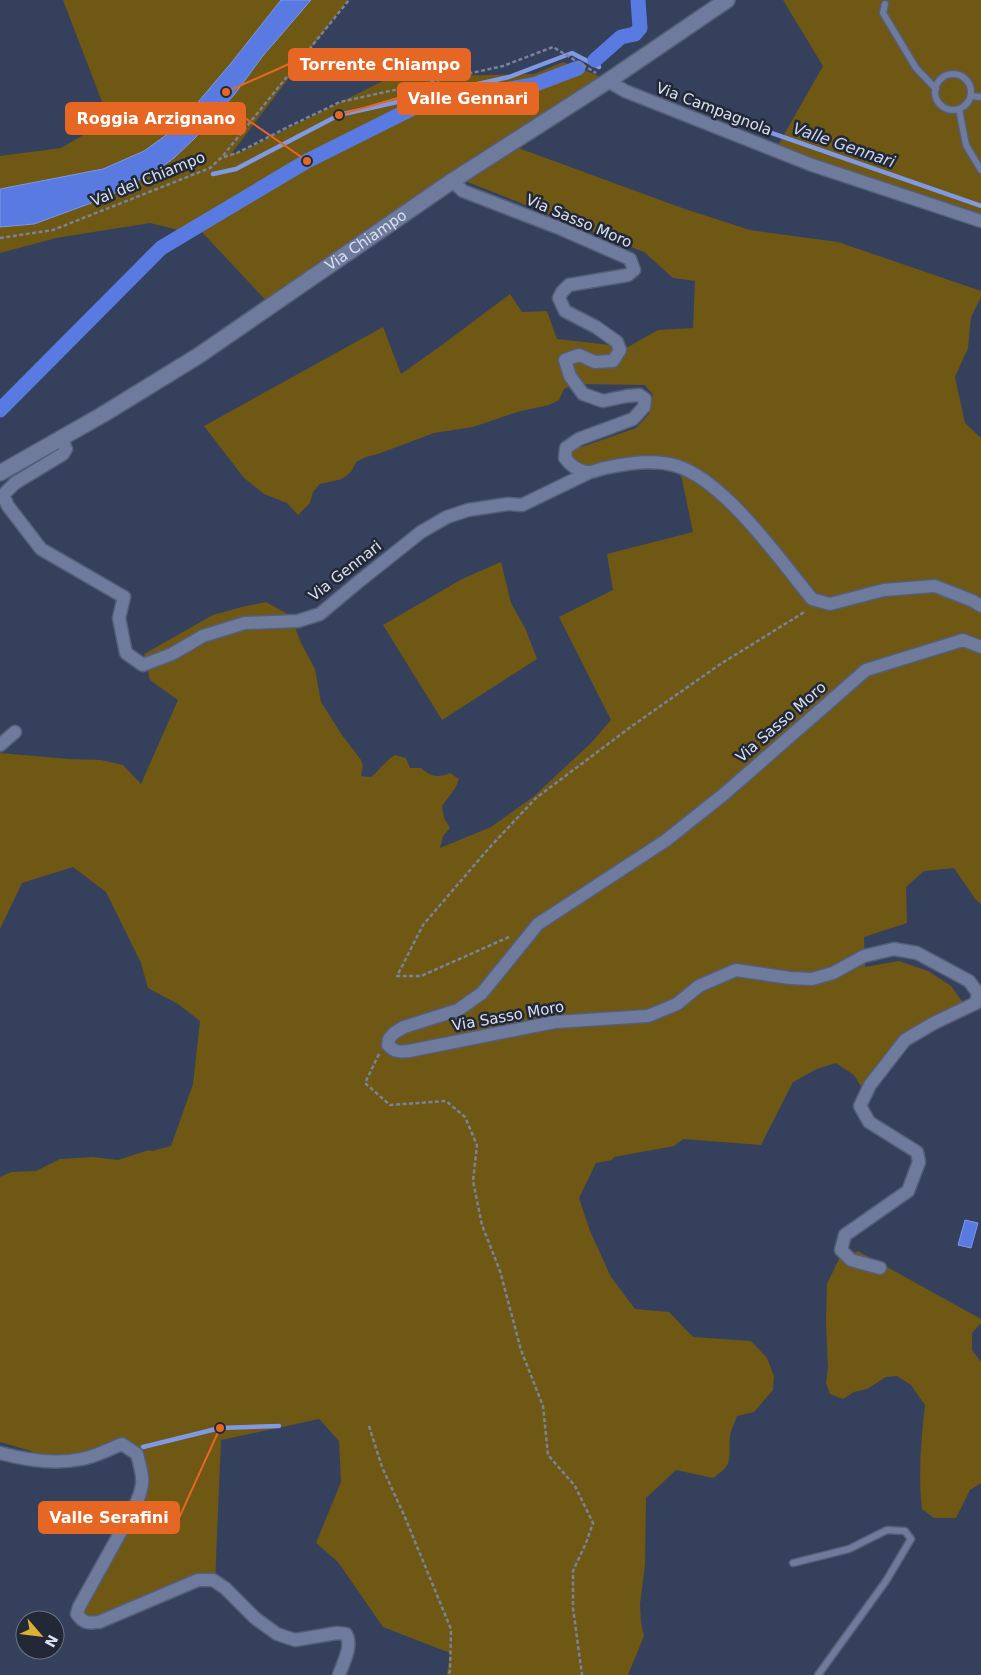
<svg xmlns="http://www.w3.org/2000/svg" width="981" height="1675" viewBox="0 0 981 1675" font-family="'DejaVu Sans',sans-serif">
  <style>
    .green { fill: #6f5714 }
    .water { fill: #597ae0; stroke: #7f99e5 }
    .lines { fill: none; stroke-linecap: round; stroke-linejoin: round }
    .stream { stroke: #7f99e5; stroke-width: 4.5 }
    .canal { stroke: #597ae0; stroke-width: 15 }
    .lane-casing { stroke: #555e77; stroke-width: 9 }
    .street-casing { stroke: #555e77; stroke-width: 15 }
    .secondary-casing { stroke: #555e77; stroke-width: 18 }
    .path { stroke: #79839b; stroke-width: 2.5; stroke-dasharray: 4 2.5; stroke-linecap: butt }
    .lane { stroke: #6e7b9c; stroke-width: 6 }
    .street { stroke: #6e7b9c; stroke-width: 12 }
    .secondary { stroke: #6e7b9c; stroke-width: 15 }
    .labels { text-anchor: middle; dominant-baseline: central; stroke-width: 5; stroke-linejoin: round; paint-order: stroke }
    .street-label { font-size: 15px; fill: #d8e0f2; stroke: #222835 }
    .water-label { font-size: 16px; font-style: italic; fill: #cbd5ef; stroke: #222835 }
    .leader { fill: none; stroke: #e66623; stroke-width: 2 }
    .callout-dot { fill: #e66623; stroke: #222835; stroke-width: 2 }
    .callout { fill: #e66623; stroke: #e66623; stroke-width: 2 }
    .callout-label { font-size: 16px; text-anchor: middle; font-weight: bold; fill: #fff }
  </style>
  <rect width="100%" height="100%" fill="#35405d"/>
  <path class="green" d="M 63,0 L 281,0 L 232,62 L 176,128 L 144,151 L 103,169 L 0,189 L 0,156 L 61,148 L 109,120 Z
    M 311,0 L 348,0 L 232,153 L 241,152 L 391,77 L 534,74 L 563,62 L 612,81 L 513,146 L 682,208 L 750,230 L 838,242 L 981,291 L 981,297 L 971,317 L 968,348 L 955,377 L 965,423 L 981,438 L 981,904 L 976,900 L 954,868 L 924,871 L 906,887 L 907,923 L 864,937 L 865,967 L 899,961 L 928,971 L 951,986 L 966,1007 L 896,1052 L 862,1088 L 854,1075 L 836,1063 L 817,1069 L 793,1082 L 761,1145 L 683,1139 L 674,1146 L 614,1157 L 612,1160 L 596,1163 L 579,1198 L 590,1231 L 611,1277 L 635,1309 L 669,1312 L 693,1337 L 751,1341 L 767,1358 L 774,1376 L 773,1390 L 754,1412 L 737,1416 C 735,1423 731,1429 730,1436 C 728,1459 735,1463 713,1478 L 676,1470 L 646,1498 L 645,1565 L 640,1604 L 641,1623 L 644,1636 L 628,1675 L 447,1675 L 450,1653 L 383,1627 L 338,1562 L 316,1543 L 341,1482 L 339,1441 L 319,1419 L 221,1440 L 215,1584 L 168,1589 L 76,1626 L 135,1505 L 140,1457 L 131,1445 L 37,1461 L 31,1451 L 0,1442 L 0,1177 L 11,1172 L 36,1171 L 60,1159 L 92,1157 L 118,1160 L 149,1150 L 152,1151 L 171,1146 L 193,1084 L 200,1021 L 178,1004 L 148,988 L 141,963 L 106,892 L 73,867 L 22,883 L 0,929 L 0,753 L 69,759 L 101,760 L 123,765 L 141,784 L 178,700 L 150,680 L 144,654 L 213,615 L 242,607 L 266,602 L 291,616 L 301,643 L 315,669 L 321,702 L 342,735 L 361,760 L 363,766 L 361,776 L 371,777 C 380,770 385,761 395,755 L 406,758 L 410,768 L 421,768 C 431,777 438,778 450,773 L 459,779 C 456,790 448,797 442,806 L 444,818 L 450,828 L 443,836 L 440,848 L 491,827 L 533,797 L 591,743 L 611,720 L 559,617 L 613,590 L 607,554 L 693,532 L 681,475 C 673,473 664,468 655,468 C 622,468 595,486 569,455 L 573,450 L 636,428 L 649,414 L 653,395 L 645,385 L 574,384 L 564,389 L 559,400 L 549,405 L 517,412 L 473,427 L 434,433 L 378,454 L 366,457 L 356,462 L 351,472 L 342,479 L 320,484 L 313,492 L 310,503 L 298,515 L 287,503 L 264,494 L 244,478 L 204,426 L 383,327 L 401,374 L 442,345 L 510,294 L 522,312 L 547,311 L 557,339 L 628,347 L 658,330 L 693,328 L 695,281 L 673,278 L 644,252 L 460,179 L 274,309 L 199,229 L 186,232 L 150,223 L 56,238 L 0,253 L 0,227 L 34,224 L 105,198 L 155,172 L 174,158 L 194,139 L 234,95 L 262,57 Z
    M 783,0 L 981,0 L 981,213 L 777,147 L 823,66 Z
    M 501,562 L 511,603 L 526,630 L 537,659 L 442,720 L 383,625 L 462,579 Z
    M 858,1251 L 981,1319 L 981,1323 L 972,1333 L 972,1350 L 981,1362 L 981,1483 L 970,1490 L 956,1518 L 934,1518 L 922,1509 C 918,1475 921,1440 925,1405 L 911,1385 L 897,1376 L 886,1377 L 867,1389 L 854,1392 L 843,1399 L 830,1394 L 826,1383 L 828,1368 L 826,1322 L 827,1284 L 839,1259 Z"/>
  <path class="water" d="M 281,0 L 311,0 L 262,57 L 234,95 L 194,139 L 174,158 L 155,172 L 105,198 L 34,224 L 0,227 L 0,189 L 103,169 L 144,151 L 176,128 L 232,62 Z
    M 965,1220 L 978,1223 L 971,1248 L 958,1245 Z"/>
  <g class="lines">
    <path class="stream" d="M 700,108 L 981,206
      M 213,174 L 236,169 L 339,115 L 509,77 L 572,53 L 599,67
      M 143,1447 L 220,1428 L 279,1426"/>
    <path class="canal" d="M 595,60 L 621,37 L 635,34 L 640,28 L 638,0
      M 0,410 L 161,248 L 307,161 L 415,107 L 536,84 L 578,68"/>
    <g class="lane-casing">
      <path id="lane" d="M 885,4 L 883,13 L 916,68 L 936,89
        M935 92a18 18 0 1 1 36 0a18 18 0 1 1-36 0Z
        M 971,96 L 981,97
        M 959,109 L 966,145 L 981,170
        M 793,1563 L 849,1549 L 887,1530 L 905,1531 L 911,1539 L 886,1581 L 818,1675"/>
    </g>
    <g class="street-casing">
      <path id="street" d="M 608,81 L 625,91 L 812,165 L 981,221
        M 452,181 L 463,191 L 559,228 L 630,259 L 634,270 L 628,275 L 569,285 L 562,292 L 559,298 L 565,311 L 596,327 L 617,342 L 620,350 L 613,361 L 595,362 L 579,355 L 565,360 L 570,376 L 583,394 L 603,401 L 627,396 L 639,395 L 645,399 L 644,407 L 633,419 L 579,439 L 566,448 L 565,458 C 570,465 577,470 586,472 C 592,473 599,469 605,468 C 627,463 655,459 677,466 C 725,481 780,560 812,599 L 830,604 L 884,590 L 935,586 L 973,601 L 981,606
        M 61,438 L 66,449 L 63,454 L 15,483 L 3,495 L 8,506 L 41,549 L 124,597 L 119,618 L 126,653 L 143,665 L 172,654 L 203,636 L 245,623 L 298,621 L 320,614 L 357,583 L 421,532 L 447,517 L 468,510 L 508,504 L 522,505 L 588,473
        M 0,745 L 15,732
        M 880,1268 L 851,1260 L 841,1250 L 845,1235 L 908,1191 L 919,1162 L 917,1152 L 869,1122 L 860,1106 L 870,1085 L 905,1040 L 934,1023 L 976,1003 L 978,993 L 969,981 L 917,953 L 894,949 L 864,956 L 833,973 L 812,979 L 790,978 L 736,970 L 699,986 L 677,1004 L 648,1016 L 555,1022 L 409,1051 C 400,1052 394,1052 388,1045 L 389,1039 L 394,1033 L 404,1027 L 458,1010 L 482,993 L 538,924 L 665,841 L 723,795 L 866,670 L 963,640 L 981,647
        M 0,1453 C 26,1460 54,1465 81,1459 C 95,1457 109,1449 122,1444 L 137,1454 C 144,1479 145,1485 134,1508 L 79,1607 L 77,1614 C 84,1624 89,1623 99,1622 L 198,1580 L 213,1580 L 225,1588 L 255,1618 L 277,1634 L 295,1640 L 337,1633 L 346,1634 C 353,1646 343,1663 339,1675"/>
    </g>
    <g class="secondary-casing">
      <g id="secondary">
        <path id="s1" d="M 0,473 L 102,415 L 198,356 L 452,181 L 608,81 L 727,0"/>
      </g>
    </g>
    <path class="path" d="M 224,157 L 237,153 L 292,125 L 340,102 L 503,66 L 553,47 L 596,73
      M 0,238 L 53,230 L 210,168 L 222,157 L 349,0
      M 509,937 L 421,976 L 397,976 L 423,925 L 489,848 L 536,798 L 632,726 L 719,665 L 806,611
      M 379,1054 L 365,1083 L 390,1105 L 446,1101 L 465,1117 L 477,1145 L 473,1181 L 482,1225 L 500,1271 L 521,1350 L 543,1406 L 548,1455 L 575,1486 L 593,1523 L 586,1543 L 573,1571 L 573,1608 L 582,1675
      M 369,1426 L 382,1467 L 404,1515 L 451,1629 L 450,1671 L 448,1675"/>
    <use href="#lane" class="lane"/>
    <use href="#street" class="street"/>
    <use href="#secondary" class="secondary"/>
  </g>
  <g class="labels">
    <g class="street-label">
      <text transform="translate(714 109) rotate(21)">Via Campagnola</text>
      <text transform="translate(148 179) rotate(-22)">Val del Chiampo</text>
      <text transform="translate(579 221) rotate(23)">Via Sasso Moro</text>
      <text stroke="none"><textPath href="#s1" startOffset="434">Via Chiampo</textPath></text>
      <text transform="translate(345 571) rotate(-38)">Via Gennari</text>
      <text transform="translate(781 722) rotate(-41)">Via Sasso Moro</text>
      <text transform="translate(508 1016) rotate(-10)">Via Sasso Moro</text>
    </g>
    <g class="water-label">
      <text transform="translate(844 145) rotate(19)">Valle Gennari</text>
    </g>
  </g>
  <path class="leader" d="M226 92L289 64M339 115L398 98M307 161L245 118M220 1428L179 1518"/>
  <g class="callout-dot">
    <circle cx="226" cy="92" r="5"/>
    <circle cx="339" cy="115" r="5"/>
    <circle cx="307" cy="161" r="5"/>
    <circle cx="220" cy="1428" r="5"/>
  </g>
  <g class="callout">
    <rect x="289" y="49" width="181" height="31" rx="5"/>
    <rect x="398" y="83" width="140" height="31" rx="5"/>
    <rect x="66" y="103" width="179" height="31" rx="5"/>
    <rect x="39" y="1502" width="140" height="31" rx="5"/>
  </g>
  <g class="callout-label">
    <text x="380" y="70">Torrente Chiampo</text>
    <text x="468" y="104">Valle Gennari</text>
    <text x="156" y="124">Roggia Arzignano</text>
    <text x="109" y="1523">Valle Serafini</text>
  </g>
  <g transform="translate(40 1635) rotate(118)"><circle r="24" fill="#222835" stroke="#6b7281"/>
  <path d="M0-4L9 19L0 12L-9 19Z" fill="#ddb133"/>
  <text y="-8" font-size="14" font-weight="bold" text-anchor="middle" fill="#d8e0f2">N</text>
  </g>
</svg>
